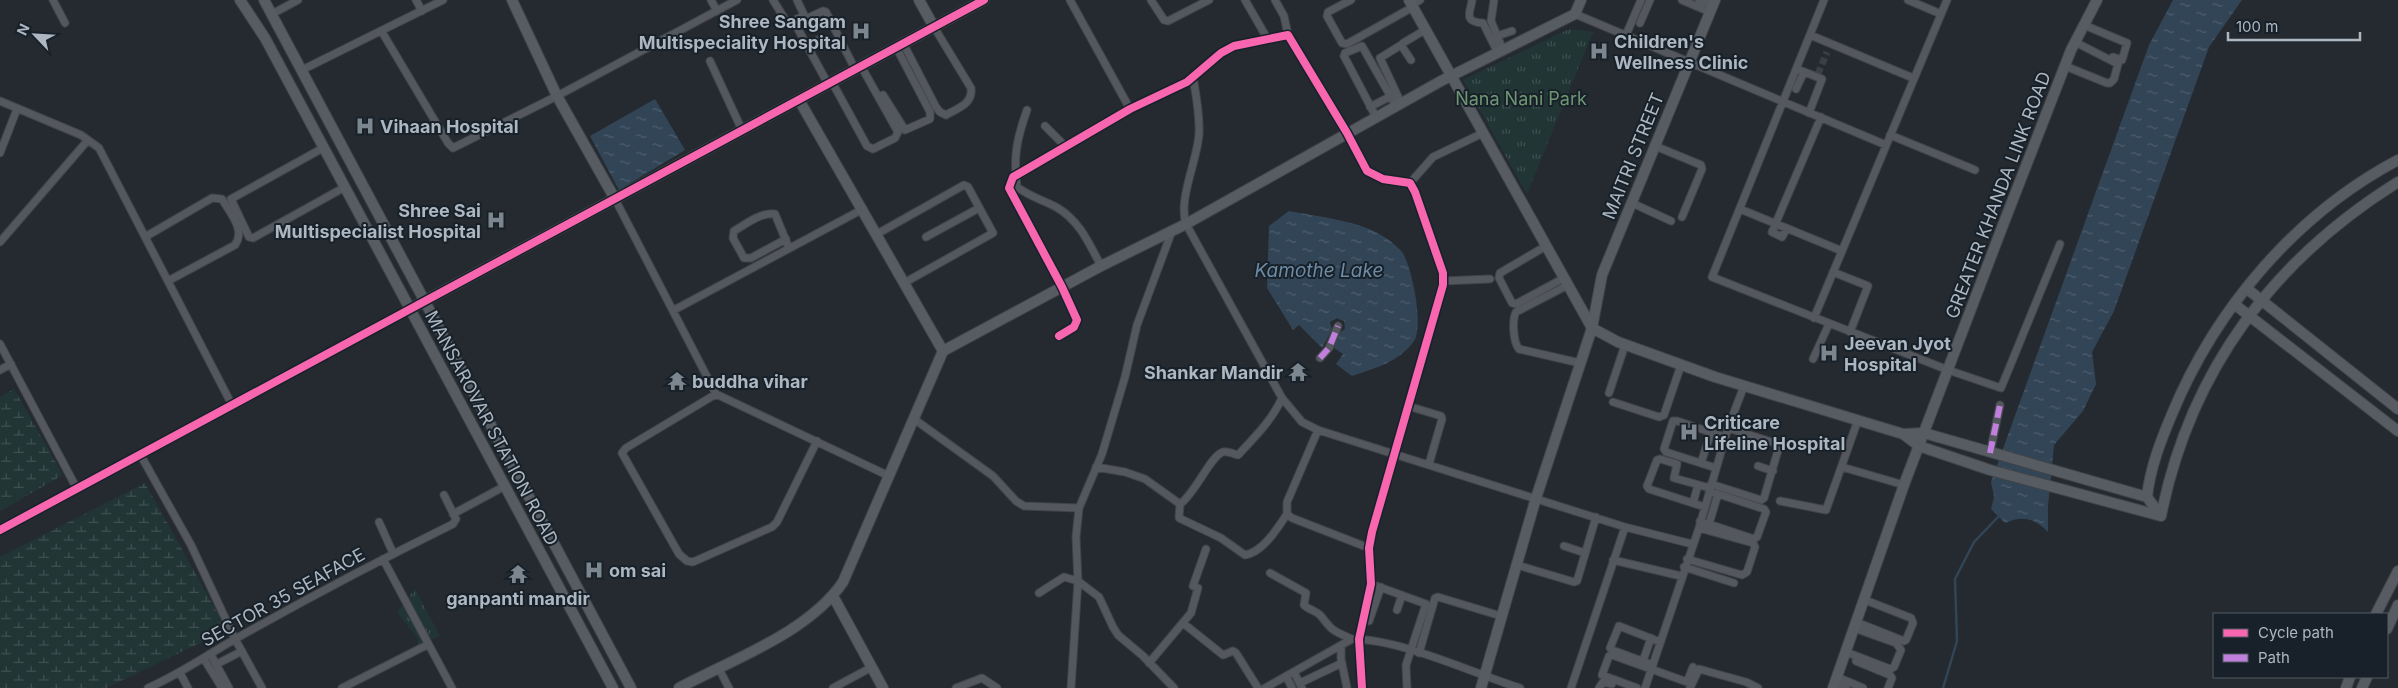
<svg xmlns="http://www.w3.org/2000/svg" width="2398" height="688" viewBox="0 0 2398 688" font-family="Inter,sans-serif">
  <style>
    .wetland { fill: url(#wetland-marsh) }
    .park { fill: url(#park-tufts) }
    .water { fill: url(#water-ripples) }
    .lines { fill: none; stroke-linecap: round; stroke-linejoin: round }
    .stream { stroke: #324557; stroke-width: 2.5 }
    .street-tunnel { stroke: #383f45; stroke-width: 7; stroke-dasharray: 7 3.5; stroke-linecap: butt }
    .street-casing { stroke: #404448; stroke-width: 9 }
    .secondary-casing { stroke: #404448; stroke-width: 12 }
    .street { stroke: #54585e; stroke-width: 7 }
    .secondary { stroke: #575c63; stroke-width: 10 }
    .quiet { stroke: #c07fdc; stroke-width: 6; stroke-dasharray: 12 6; stroke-linecap: butt }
    .cycleway-casing { stroke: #182129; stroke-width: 11 }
    .cycleway { stroke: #f766af; stroke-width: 8 }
    .labels { text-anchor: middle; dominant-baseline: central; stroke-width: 4; stroke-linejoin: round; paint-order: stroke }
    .poi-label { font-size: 18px; font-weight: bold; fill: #acb7c2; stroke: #182129; text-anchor: start }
    .park-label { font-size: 18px; fill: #6e9672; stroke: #182129 }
    .street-label { font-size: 18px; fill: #acb7c2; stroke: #182129 }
    .water-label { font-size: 19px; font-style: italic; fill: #6e8ba5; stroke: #182129 }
  </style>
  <defs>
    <pattern id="wetland-marsh" width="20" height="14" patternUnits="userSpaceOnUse" patternTransform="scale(1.25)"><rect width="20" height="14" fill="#223535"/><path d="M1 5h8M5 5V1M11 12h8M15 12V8" fill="none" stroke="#3f5051"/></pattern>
    <pattern id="park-tufts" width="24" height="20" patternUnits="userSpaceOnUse" patternTransform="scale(1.25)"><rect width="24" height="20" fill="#223535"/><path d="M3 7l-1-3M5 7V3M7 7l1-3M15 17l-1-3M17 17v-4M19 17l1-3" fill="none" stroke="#3f5051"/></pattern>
    <pattern id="water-ripples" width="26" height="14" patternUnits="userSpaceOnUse" patternTransform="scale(1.25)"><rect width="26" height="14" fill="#324557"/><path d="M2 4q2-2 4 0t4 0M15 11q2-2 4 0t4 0" fill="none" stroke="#4d5e6e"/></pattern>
  </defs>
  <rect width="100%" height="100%" fill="#242a2f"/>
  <path class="wetland" d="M 14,389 L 63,475 L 0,511 L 0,397 Z
    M 145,483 L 227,630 L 106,688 L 0,688 L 0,557 Z"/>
  <path class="park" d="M 1569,29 L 1593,32 L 1527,194 L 1463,80 Z
    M 415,589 L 440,636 L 417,647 L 418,639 L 397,612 Z"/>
  <path class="water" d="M 2173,0 L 2242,0 L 2209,47 L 2114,311 L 2092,352 L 2096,384 L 2083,411 L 2054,445 L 2048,506 L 2048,532 C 2035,518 2022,515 2005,523 L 1991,509 L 1994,497 L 1991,482 L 2149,45 Z
    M 655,99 L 685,150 L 619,190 L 590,136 Z
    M 1289,211 C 1315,216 1359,221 1381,235 C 1388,239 1397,246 1402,252 C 1412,266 1424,326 1414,341 C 1399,362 1376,368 1352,376 L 1336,364 L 1343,354 L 1334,348 L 1338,334 L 1345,329 L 1344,321 L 1337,318 L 1330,322 L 1332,330 L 1322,348 L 1299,325 L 1293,330 L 1267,288 L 1269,226 Z"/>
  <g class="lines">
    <path class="stream" d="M 1943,688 L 1957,641 L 1955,579 L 1974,542 L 2000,515"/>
    <path class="street-tunnel" d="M 1818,74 L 1827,52"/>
    <g class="street-casing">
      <path id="street" d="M 53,0 L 65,23
        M 416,0 L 422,11
        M 711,0 L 717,11
        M 773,0 L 788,24 L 804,15 L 797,0
        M 1070,0 L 1130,109
        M 1151,0 L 1164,20 L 1168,21 L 1209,0
        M 1245,0 L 1267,38
        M 1275,0 L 1284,16 L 1288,35
        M 1351,0 L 1328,12 L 1327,16 L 1342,43 L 1347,44 L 1413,7
        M 1472,0 C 1471,11 1462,22 1483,23 L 1498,53
        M 1494,0 L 1491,21 L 1503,50
        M 1682,0 L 1710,12
        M 1699,0 L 1713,5
        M 1824,0 L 1712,277 L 1948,370 L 2001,388 L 2060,244
        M 1908,0 L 1941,14
        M 1412,5 L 1420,0
        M 272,14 L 298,0
        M 1575,14 L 1886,145
        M 1640,23 L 1650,0
        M 2084,25 L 2127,43 L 2122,60 L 2113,57
        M 382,32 L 448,143 L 453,148 L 557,96 L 737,0
        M 1626,35 L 1641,0
        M 1810,35 L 1913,78
        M 1497,36 L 1512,31
        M 903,43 L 936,107 L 940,112 L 946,115 C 958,108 973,104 971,88 L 934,27
        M 1403,43 L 1425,30
        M 807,46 L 820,39
        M 710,61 L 742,130
        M 2065,66 L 2107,83 L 2110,83 L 2114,79 L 2118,64 L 2075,42
        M 1797,69 L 1822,79 L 1809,113
        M 302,70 L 443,0
        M 1193,77 C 1196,95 1200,115 1199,134 C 1197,162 1178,199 1186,224 L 1282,398 L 1302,422 L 1318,430 L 1625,527 L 1692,544
        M 832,82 L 867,146 L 873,149 L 895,138 L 898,132 L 861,66
        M 828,84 L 798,29 L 799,22 L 823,11 L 826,12 L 855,69
        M 1796,89 L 1804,72
        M 883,95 L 905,130 L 930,119 L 930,112 L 896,47
        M 0,101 L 81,135 L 99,148 L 232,405
        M 1401,103 L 1380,58 L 1401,45 L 1411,60
        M 1370,107 L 1391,96
        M 1027,110 C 1017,138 1013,157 1017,187 C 1032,198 1041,199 1056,207 C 1079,220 1089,243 1101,266
        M 1376,117 L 1344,56 L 1345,53 L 1362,46 L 1396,106
        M 1045,126 L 1065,146
        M 1890,135 L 1975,170
        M 1655,146 L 1701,165 L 1702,169 L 1682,217
        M 323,148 L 231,199 L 249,237 L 253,238 L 345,187
        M 0,153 L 17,109
        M 1410,183 L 1433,157 L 1483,133
        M 615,199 L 716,394 L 889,476
        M 1632,203 L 1671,221
        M 1740,209 L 1842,251
        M 1787,228 L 1782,237 L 1772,232 L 1821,117
        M 1172,231 L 1137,325 L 1125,377 L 1102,454 L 1079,508 L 1076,537 L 1078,581 L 1099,597 L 1113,627 L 1118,635 L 1143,656 L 1174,688
        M 877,234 L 964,185 L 968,187 L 993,233 L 904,283
        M 145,237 L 212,198 L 222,199 C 230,213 246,230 235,245 L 168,281
        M 926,237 L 979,208
        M 786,239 L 751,258 L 744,258 L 733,238 L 734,231 C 746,224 761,212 775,214 L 789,248
        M 0,242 L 88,140
        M 1546,246 L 1500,273 L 1499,278 L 1512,303 L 1516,304 L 1564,278
        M 1833,272 L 1868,286 L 1850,332
        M 1443,281 L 1490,279
        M 1568,285 L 1516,312 C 1512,320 1513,342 1519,349 L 1580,363
        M 674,310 L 863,209
        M 1814,318 L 1947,0
        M 1059,336 L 1074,327 L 1077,320 L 1062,287 L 1009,188 L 1013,177 L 1130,109 L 1187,82 L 1221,53 L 1234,46 L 1288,35 L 1347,133 L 1367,171 L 1383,179 L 1410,183 L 1415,192 L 1443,273 L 1443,285 L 1372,532 L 1369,548 L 1371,584 L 1359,639 L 1362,688
        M 0,344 L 77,489
        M 1320,358 L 1329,348 L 1338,326
        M 1813,359 L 1829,324
        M 0,370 L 11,364
        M 1609,393 L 1625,345
        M 716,394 L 626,448 L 622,453 L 679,554 L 687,561 L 693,562 L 772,527 L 777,522 L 817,441
        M 1613,402 L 1659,417 L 1664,415 L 1681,365
        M 1408,406 L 1441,416 L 1442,419 L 1429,464
        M 914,419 L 993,476 L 1016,501 L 1024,506 L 1079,508
        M 1318,430 L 1287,502 L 1287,514 L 1292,518 L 1369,548
        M 1990,453 L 2000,405
        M 140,454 L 191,545 L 235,639 L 262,688
        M 1701,463 L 1711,432
        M 1758,466 L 1773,471
        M 1096,467 L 1125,472 L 1145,479 L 1180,504 C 1195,494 1211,455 1223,452 C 1227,451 1234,454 1238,455 C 1255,437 1272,420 1282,398
        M 1842,467 L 1904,485
        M 1716,468 L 1666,452 L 1664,449 L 1673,421 L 1677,421 L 1725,437
        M 1711,484 L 1761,500 L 1764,498 L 1779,447 L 1778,444 L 1728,428
        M 1780,501 L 1826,510 L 1858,420
        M 1693,503 L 1698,485
        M 1180,504 L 1179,518 L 1221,538 L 1245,555 C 1263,552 1277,529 1287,514
        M 1705,507 L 1649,489 L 1647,486 L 1657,460 L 1660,459 L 1677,464 L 1674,478 L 1710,488
        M 453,514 L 505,486
        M 1700,521 L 1754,539 L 1757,537 L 1766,512 L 1764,509 L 1709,491
        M 379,522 L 393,553
        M 1709,524 L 1718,494
        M 0,530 L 410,309
        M 1564,546 L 1585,553
        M 383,559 L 452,688
        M 1687,559 L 1742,575 L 1747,572 L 1755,547 L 1753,543 L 1699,528
        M 1613,560 L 1681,576
        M 1517,565 L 1574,582 L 1577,581 L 1596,517
        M 1684,567 L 1734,583
        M 1270,573 L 1306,593 L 1304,605 C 1309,610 1317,611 1321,616 C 1333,632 1334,631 1352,639
        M 1371,584 L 1426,604 L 1406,665 L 1407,688
        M 1039,593 L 1064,577 L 1078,581 L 1071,688
        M 1397,610 L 1402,595
        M 1369,621 L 1381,587
        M 1856,622 L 1904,641 L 1906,640 L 1913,623 L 1911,618 L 1865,600
        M 1183,623 L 1223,655 L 1233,651 L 1236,653 L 1258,688
        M 1341,646 L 1341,659 L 1347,688
        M 1846,652 L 1890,669 L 1894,667 L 1901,650 L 1896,643 L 1854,628
        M 1419,653 L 1435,598 L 1438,597 L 1501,616
        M 211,655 L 229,688
        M 204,659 L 222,688
        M 1643,661 L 1651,638
        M 1856,661 L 1890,675 L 1892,678 L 1888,688
        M 1149,663 L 1191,613 L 1198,588 L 1193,586 L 1206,549
        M 217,664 L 242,651
        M 1653,665 L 1612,650 L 1610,648 L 1619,626 L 1660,642
        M 718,667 L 729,688
        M 1294,672 L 1302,688
        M 180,673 L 188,688
        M 1286,676 L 1292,688
        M 1837,677 L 1863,688
        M 1300,683 L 1342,663
        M 1834,683 L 1846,688
        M 148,688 C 180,674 207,655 237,638 C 308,598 380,560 453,524 L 456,519 L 444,495
        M 342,688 L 427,645
        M 833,688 L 872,667
        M 956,688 L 982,678 L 997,688
        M 1265,688 L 1352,639 C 1401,639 1472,673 1520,688
        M 1571,688 L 1625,527
        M 1599,688 L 1603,682 L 1612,684
        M 1637,688 L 1602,675 L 1609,656 L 1612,655 L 1687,682 L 1693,667
        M 1645,688 L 1699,528 L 1728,428 L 1744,386
        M 1690,688 L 1699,669 L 1746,682 L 1758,688"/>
    </g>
    <g class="secondary-casing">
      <path id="secondary" d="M 240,0 L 265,38 L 613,688
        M 264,0 L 631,688
        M 512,0 L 557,96 L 615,199
        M 919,0 L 934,27
        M 1409,0 L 1592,328 L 1618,342 L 1715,377 L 1903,434 L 1919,446 L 1990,470 L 2161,516
        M 799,100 L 943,351
        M 2246,288 L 2398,409
        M 2234,304 L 2398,431
        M 410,309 L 984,0
        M 1903,434 L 1924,433 L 2147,497 L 2161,516
        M 2147,497 C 2150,468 2161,440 2172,414 C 2216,308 2296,214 2398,160
        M 2161,516 C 2190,371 2273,260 2398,182
        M 833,596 L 883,688
        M 2376,614 L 2398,571
        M 2387,629 L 2398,605
        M 679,688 C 733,659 808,633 843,582 L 943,351 L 1101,266 L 1186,224 L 1441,81 L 1575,14 L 1581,0
        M 1481,688 L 1536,498 L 1592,328 L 1602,275 L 1715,0
        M 1833,688 L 1905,482 L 2003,225 L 2071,50 L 2097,0
        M 2346,688 L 2350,677
        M 2362,688 L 2367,677"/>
    </g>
    <use href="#street" class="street"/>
    <use href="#secondary" class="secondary"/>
    <path class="quiet" d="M 1320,358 L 1329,348 L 1338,326
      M 1990,453 L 2000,405"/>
    <g class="cycleway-casing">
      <path id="cycleway" d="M 1059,336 L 1074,327 L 1077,320 L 1062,287 L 1009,188 L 1013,177 L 1130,109 L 1187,82 L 1221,53 L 1234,46 L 1288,35 L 1347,133 L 1367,171 L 1383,179 L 1410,183 L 1415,192 L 1443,273 L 1443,285 L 1372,532 L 1369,548 L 1371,584 L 1359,639 L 1362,688
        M 0,530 L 984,0"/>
    </g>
    <use href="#cycleway" class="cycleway"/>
  </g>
  <defs>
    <g id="hospital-bare" transform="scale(1.5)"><path d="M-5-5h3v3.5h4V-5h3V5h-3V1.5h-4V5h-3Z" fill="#7c868f" stroke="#182129" stroke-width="2.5" paint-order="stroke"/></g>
    <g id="temple-bare" transform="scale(1.5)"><path d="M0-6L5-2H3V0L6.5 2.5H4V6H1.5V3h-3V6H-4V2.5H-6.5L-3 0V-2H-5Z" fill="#7c868f" stroke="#182129" stroke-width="2.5" paint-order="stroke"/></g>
  </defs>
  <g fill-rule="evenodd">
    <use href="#hospital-bare" x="861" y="31"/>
    <use href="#hospital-bare" x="1599" y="51"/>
    <use href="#hospital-bare" x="365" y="126"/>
    <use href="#hospital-bare" x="496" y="220"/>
    <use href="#hospital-bare" x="1829" y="353"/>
    <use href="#temple-bare" x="1298" y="372"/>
    <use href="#temple-bare" x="677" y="381"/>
    <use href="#hospital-bare" x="1689" y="432"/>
    <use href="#hospital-bare" x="594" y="570"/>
    <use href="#temple-bare" x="518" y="574"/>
  </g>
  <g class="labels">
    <g class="poi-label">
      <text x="846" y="21" text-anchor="end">Shree Sangam<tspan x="846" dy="21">Multispeciality Hospital</tspan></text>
      <text x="1614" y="41">Children's<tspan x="1614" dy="21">Wellness Clinic</tspan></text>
      <text x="380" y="126">Vihaan Hospital</text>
      <text x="481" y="210" text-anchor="end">Shree Sai<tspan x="481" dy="21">Multispecialist Hospital</tspan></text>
      <text x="1844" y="343">Jeevan Jyot<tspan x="1844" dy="21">Hospital</tspan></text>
      <text x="1283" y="372" text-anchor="end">Shankar Mandir</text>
      <text x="692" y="381">buddha vihar</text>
      <text x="1704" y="422">Criticare<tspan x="1704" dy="21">Lifeline Hospital</tspan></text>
      <text x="609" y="570">om sai</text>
      <text x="518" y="598" text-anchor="middle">ganpanti mandir</text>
    </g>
    <g class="park-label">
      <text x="1521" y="98">Nana Nani Park</text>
    </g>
    <g class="street-label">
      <text transform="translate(1633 156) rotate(-68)">MAITRI STREET</text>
      <text transform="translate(1998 195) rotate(-69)">GREATER KHANDA LINK ROAD</text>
      <text transform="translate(492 428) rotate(62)">MANSAROVAR STATION ROAD</text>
      <text transform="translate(283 597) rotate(-29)">SECTOR 35 SEAFACE</text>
    </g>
    <g class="water-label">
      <text x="1319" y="270">Kamothe Lake</text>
    </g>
  </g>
  <rect x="2213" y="613" width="175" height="65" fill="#182129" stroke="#535d66"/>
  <rect x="2223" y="629" width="25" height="8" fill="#f766af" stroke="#535d66"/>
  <text x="2258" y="638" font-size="15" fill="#acb7c2">Cycle path</text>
  <rect x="2223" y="654" width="25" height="8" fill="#c07fdc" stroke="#535d66"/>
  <text x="2258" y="663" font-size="15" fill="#acb7c2">Path</text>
  <g transform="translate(35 35) rotate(295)" stroke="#182129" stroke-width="4" paint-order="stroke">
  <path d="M0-4L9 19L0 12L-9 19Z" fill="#acb7c2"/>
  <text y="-8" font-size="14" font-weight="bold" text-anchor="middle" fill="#acb7c2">N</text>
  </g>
  <path d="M2228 32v8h132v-8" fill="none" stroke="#acb7c2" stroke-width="2.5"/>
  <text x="2236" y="32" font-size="15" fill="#acb7c2" stroke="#182129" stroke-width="4" paint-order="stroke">100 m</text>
</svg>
